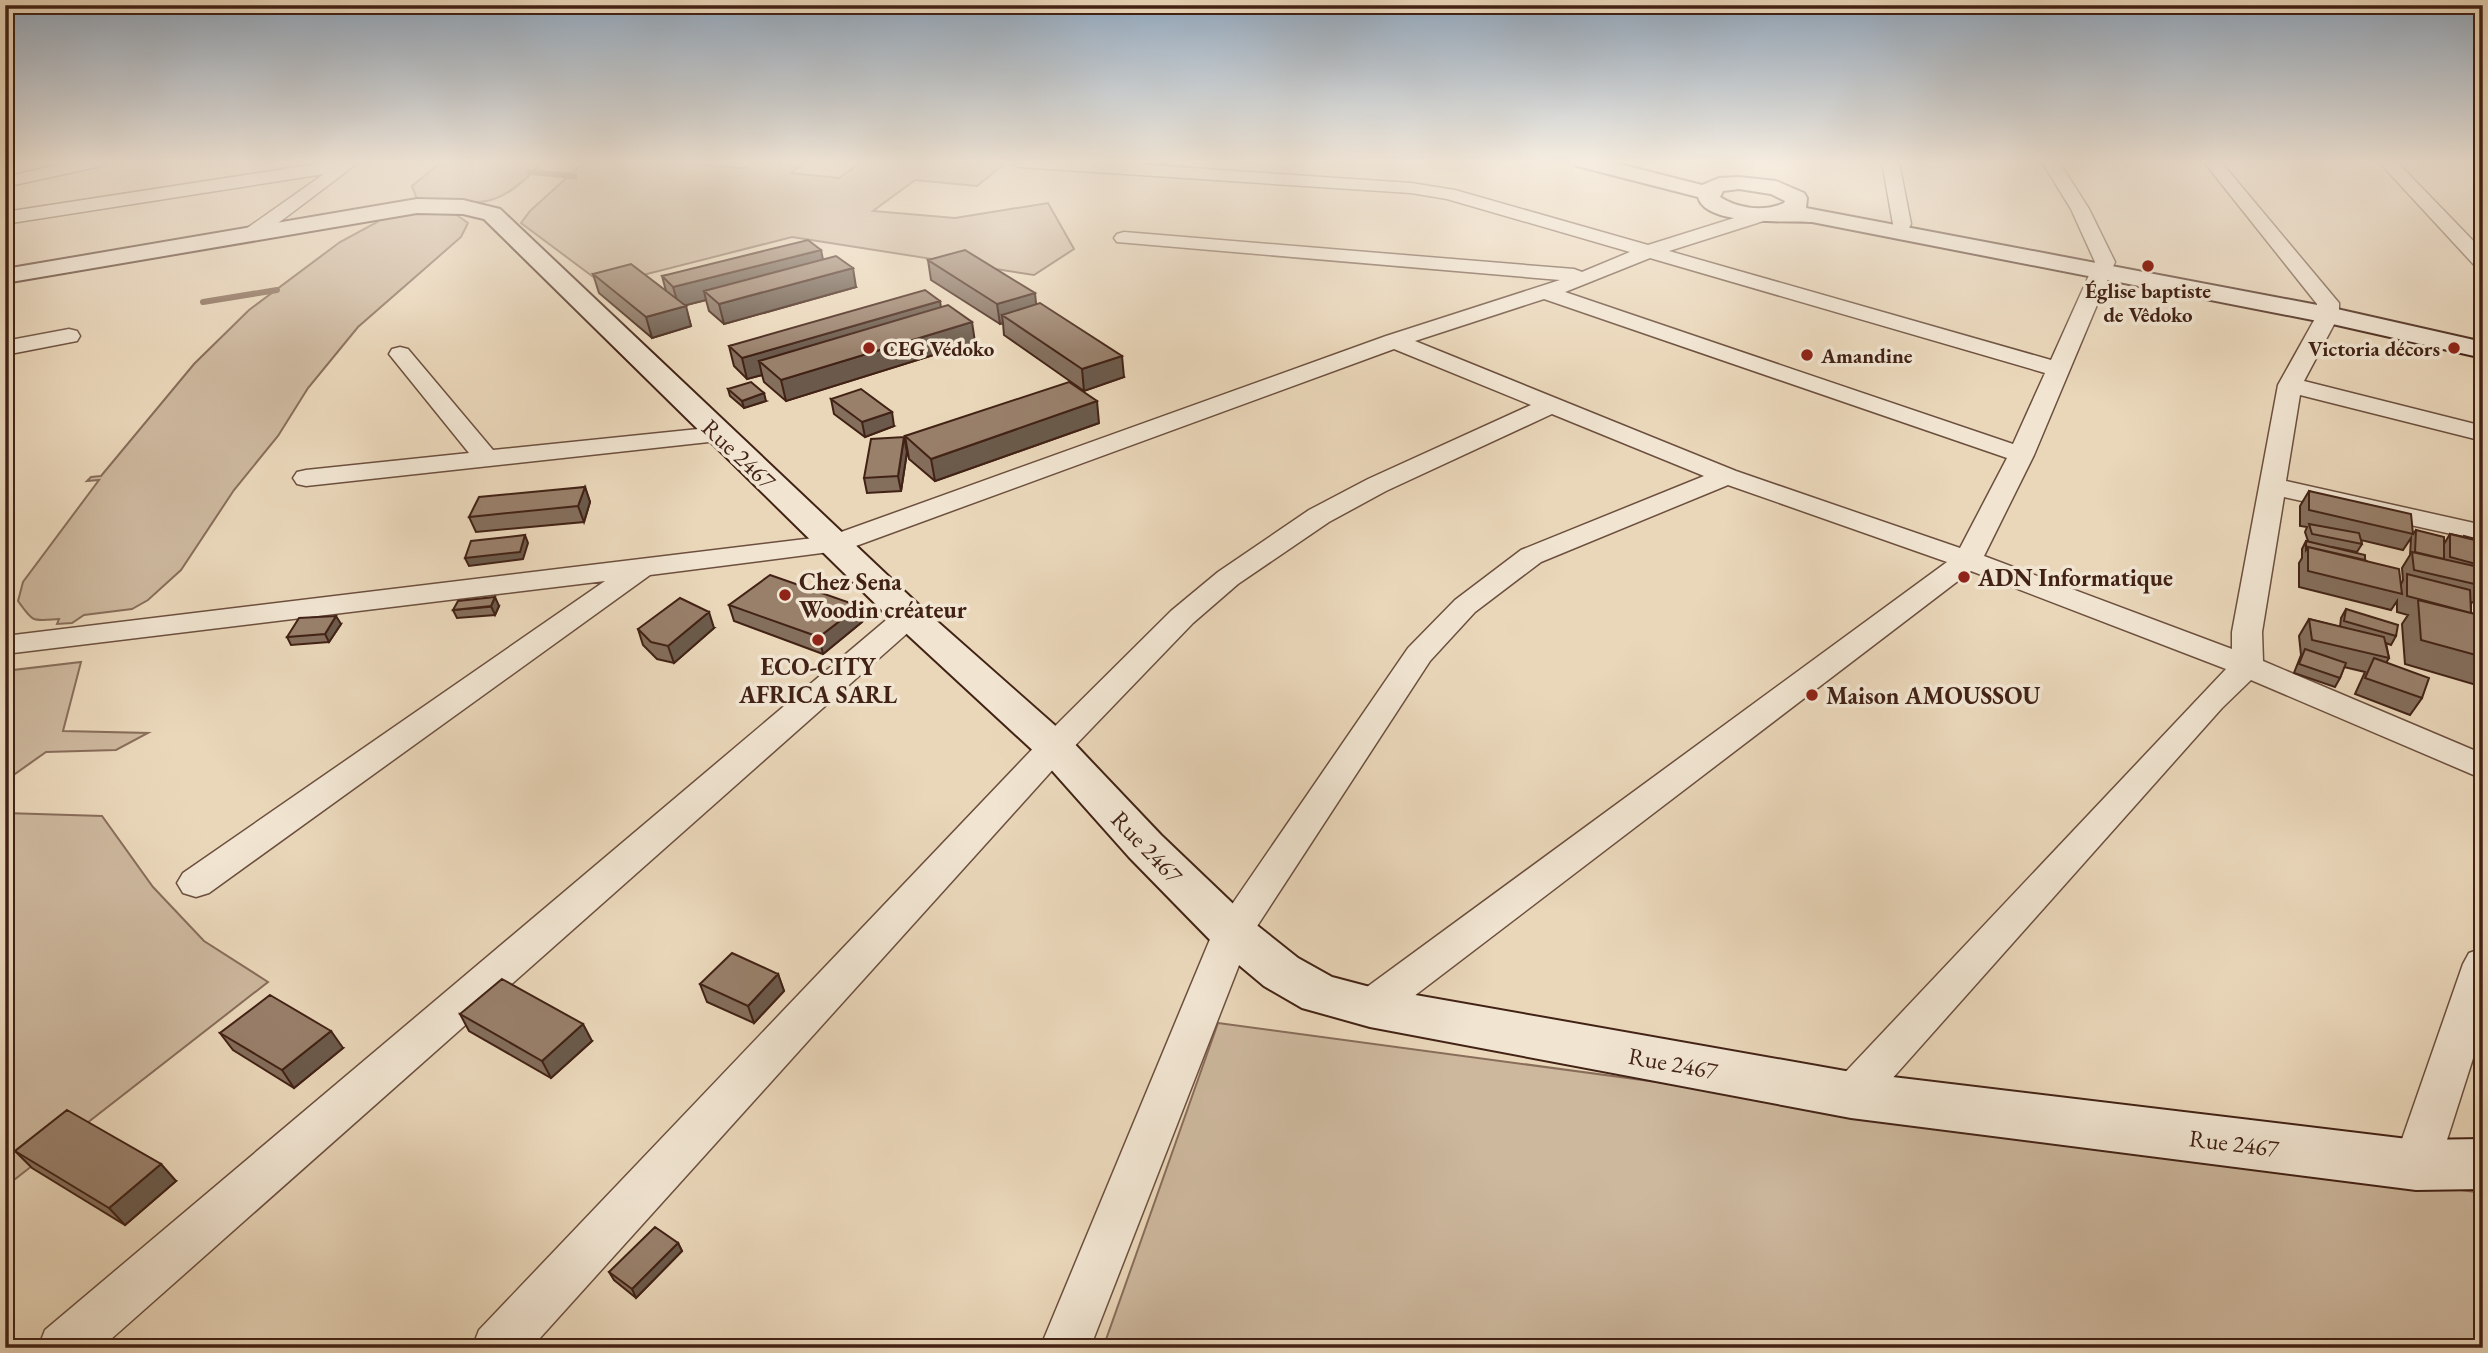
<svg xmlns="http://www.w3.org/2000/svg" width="2488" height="1353" viewBox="0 0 2488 1353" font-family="'EB Garamond',serif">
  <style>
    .green { fill: #cdb89e; stroke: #886d5a; stroke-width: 2 }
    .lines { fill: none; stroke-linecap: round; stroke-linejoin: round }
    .stream { stroke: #856956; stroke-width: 6 }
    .street-casing { stroke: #6c4f3e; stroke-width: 3 }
    .secondary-casing { stroke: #422215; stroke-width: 4 }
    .street { fill: #f1e5d2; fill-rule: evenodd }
    .secondary { fill: #f1e5d2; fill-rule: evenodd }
    .wall { fill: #846e5c; stroke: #422215; stroke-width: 2; fill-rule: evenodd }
    .shaded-wall { fill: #6b5a4b; stroke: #422215; stroke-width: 2 }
    .building { fill: #99806b; stroke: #422215; stroke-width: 2 }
    .poi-dot { fill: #8f2418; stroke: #f1e5d2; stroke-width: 2.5 }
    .labels { text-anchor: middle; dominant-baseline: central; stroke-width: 7; stroke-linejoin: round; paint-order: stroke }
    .far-poi-label { font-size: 21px; font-weight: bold; fill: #422215; stroke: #f1e5d2; text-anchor: start }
    .street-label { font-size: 24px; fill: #422215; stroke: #f1e5d2 }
    .poi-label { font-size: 24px; font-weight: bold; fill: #422215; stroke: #f1e5d2; text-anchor: start }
  </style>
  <rect width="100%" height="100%" fill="#ead7ba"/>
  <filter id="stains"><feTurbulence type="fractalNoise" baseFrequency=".00286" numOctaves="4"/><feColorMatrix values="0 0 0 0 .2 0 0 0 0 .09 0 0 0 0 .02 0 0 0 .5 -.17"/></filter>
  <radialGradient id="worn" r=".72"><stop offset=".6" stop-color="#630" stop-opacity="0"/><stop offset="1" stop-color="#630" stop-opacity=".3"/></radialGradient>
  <path class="green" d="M 441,162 L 543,162 C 494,213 482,203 417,199 L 412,186 Z
    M 584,162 L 709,162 L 704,166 L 744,168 L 752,162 L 806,162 L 791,173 L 839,178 L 861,162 L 1004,164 L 977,186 L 915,180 L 873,211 L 955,218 L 1048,203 L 1074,249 L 1034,275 L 792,237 L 604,285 L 521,223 L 530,211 Z
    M 414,211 L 454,213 L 468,223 L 461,237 L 358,327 L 308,388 L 278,436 L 234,490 L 181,570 L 148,600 L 132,609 L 84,615 L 72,623 L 57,624 L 59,619 C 31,621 34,623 18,601 L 23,582 L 99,480 L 87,481 L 91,477 L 101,476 L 194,364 L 249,310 L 340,242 L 379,221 L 374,221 L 385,219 L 391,213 Z
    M 81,662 L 63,731 L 148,733 L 116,750 L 46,752 L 5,781 L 5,671 Z
    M 5,813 L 102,816 L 153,887 L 204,941 L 268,982 L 5,1187 Z
    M 1218,1023 L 2483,1193 L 2483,1348 L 1103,1348 Z"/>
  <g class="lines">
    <path class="stream" d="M 530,172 L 574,176
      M 203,302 L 277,290"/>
    <g class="street-casing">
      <path id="street" d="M 70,162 L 103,162 L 101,166 L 5,187 L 5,177 Z
        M 330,162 L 353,162 L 355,165 L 257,239 L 243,239 L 240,235 L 243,231 L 324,174 L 5,224 L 5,212 Z
        M 1011,162 L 1102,162 L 1411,183 L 1455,190 L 1648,245 L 1766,208 L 1775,214 L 1773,218 L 1669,251 L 2051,360 L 2095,262 L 2071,209 L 2042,162 L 2059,162 L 2089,209 L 2115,262 L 2034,455 L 1984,556 L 2232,649 L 2232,632 L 2278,385 L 2317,315 L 2317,304 L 2204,162 L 2221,162 L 2339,303 L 2339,315 L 2304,381 L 2483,426 L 2483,441 L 2300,395 L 2286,481 L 2483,525 L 2483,541 L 2284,497 L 2262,632 L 2263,661 L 2483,754 L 2483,779 L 2251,680 L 2222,708 L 1866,1108 L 1851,1114 L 1836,1108 L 1829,1095 L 1836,1082 L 2226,669 L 1971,571 L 1384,1019 L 1370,1024 L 1356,1019 L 1350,1007 L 1356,995 L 1947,562 L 1728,485 L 1541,562 L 1475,612 L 1430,661 L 1250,937 L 1090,1348 L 1040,1348 L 1213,932 L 1408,648 L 1455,600 L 1521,550 L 1704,476 L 1552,414 L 1386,491 L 1329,522 L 1238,584 L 1193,623 L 1066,755 L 531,1348 L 472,1348 L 479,1330 L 1042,739 L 1171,611 L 1218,572 L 1309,510 L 1368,479 L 1531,405 L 1394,349 L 845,550 L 650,575 L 209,893 L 196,897 L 183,893 L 177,883 L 183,873 L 605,581 L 5,654 L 5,636 L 830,536 L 1386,336 L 1560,280 L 1117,242 L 1114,238 L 1117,234 L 1124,232 L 1574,269 L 1582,272 L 1630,252 L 1447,199 L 1411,193 L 1019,167 ZM 1650,258 L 2045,373 L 2013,444 L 1565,292 ZM 1544,299 L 2007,458 L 1960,548 L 1736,471 L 1415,341 Z
        M 1882,162 L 1899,162 L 1911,224 L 1909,228 L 1895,228 L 1893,224 Z
        M 2379,162 L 2397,162 L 2483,251 L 2483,269 L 2476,267 Z
        M 69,329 L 77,331 L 80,336 L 77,341 L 5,355 L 5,341 Z
        M 400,347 L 408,349 L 493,450 L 718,427 L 727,429 L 730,434 L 727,439 L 718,441 L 306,486 L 297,484 L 293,478 L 297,472 L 306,470 L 469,453 L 389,354 L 392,349 Z
        M 909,607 L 920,610 L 924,616 L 920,622 L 101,1348 L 38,1348 L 45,1330 L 898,610 Z
        M 2483,948 L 2483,1027 L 2439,1165 L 2432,1179 L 2416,1185 L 2400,1179 L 2393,1165 L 2463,964 L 2469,953 Z"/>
    </g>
    <g class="secondary-casing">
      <path id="secondary" d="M 1574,162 L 1611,162 L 1702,185 L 1719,178 L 1739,177 L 1776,181 L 1804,193 L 1807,198 L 1806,208 L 2328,307 L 2483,342 L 2483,358 L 2328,323 L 1812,222 C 1787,220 1706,227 1698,197 L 1577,166 ZM 1739,189 L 1771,194 L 1785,201 L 1784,203 C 1765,212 1738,209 1720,197 L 1723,191 Z
        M 417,199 L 463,200 L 500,209 L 922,608 L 1068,737 L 1161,835 L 1249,919 L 1298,958 L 1332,977 L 1370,987 L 1851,1072 L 2416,1140 L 2483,1139 L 2483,1189 L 2416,1190 L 1851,1118 L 1370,1027 L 1302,1008 L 1264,986 L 1215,945 L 1129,857 L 1040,757 L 896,624 L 484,219 L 463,214 L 417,213 L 5,283 L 5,269 Z"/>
    </g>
    <use href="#street" class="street"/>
    <use href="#secondary" class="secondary"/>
  </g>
  <path class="wall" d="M 1142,162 L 1168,162 L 1165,165 Z
    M 823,260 L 856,287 L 724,324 L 709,311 L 706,300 L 685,305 L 691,326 L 652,338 L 599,293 L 593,274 L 666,291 L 662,276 Z
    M 928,260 L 1037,304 L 1124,377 L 1084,391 L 1004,335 L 1003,323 L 1000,324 L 931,280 Z
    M 941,307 L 975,342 L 786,401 L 764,382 L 762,375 L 747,379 L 734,366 L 729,346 Z
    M 728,389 L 766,401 L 744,408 L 730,396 Z
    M 831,399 L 894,426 L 865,437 L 834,414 Z
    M 1099,423 L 935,481 L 909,459 L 905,436 Z
    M 907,452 L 901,491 L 867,493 L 864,478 Z
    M 585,487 L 590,502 L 584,522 L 476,532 L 469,517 Z
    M 2309,491 L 2413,534 L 2416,530 L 2444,544 L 2450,534 L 2483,541 L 2483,605 L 2471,602 L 2471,613 L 2483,616 L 2483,687 L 2405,664 L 2402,624 L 2408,615 L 2397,612 L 2397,601 L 2391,610 L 2299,587 L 2299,563 L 2302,558 L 2302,549 L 2306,541 L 2308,541 L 2305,532 L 2307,527 L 2300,526 L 2300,506 ZM 2411,538 L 2410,555 L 2402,568 L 2403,580 L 2401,584 L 2365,560 L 2332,547 L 2357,552 L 2362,544 L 2361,540 L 2403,550 Z
    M 729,605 L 862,622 L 823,654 L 734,621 Z
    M 499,606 L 495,615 L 457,618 L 453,610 Z
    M 2346,609 L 2396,636 L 2391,645 L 2386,643 L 2389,658 L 2386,663 L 2422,698 L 2410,715 L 2355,694 L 2365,672 L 2344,667 L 2340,678 L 2335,687 L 2294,673 L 2301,655 L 2299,636 L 2309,619 L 2340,627 L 2341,618 Z
    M 341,624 L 329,642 L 291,645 L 287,637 Z
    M 714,628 L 674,663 L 657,659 L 643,645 L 638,629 Z
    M 778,974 L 784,991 L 754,1023 L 707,1002 L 700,984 Z
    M 460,1014 L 592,1041 L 551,1078 L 469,1031 Z
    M 220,1033 L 343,1048 L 294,1088 L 233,1050 Z
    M 15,1151 L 176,1181 L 125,1225 L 32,1168 Z
    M 678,1243 L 682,1251 L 636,1298 L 614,1280 L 609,1272 Z"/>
  <path class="shaded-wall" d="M 821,250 L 825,269 L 704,291 L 706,300 L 679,307 L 673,287 Z
    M 853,268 L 856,287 L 724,324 L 719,304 Z
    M 1035,293 L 1037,313 L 1002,315 L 1003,323 L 1000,324 L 997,304 Z
    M 940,301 L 943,322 L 759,361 L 762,375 L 747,379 L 742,358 Z
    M 686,306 L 691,326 L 652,338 L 646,317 Z
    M 972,322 L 975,342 L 786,401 L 781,380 Z
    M 1122,356 L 1124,377 L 1084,391 L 1082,369 Z
    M 764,393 L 766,401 L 744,408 L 742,401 Z
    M 1097,401 L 1099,423 L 935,481 L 931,459 Z
    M 892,412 L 894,426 L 865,437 L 862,422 Z
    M 904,437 L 907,452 L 901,491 L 898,476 Z
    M 585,487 L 590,502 L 584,522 L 578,506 Z
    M 525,535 L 528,543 L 523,559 L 469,566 L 465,558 Z
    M 495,597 L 499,606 L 495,615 L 491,606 Z
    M 859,606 L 862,622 L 823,654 L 819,637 Z
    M 709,612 L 714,628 L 674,663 L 668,646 Z
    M 336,616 L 341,624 L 329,642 L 325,634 Z
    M 778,974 L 784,991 L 754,1023 L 748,1006 Z
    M 583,1024 L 592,1041 L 551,1078 L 542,1061 Z
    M 331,1031 L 343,1048 L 294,1088 L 282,1070 Z
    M 161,1164 L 176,1181 L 125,1225 L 109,1208 Z
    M 678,1243 L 682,1251 L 636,1298 L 632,1289 Z"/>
  <path class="building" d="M 808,240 L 821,250 L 673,287 L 662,276 Z
    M 965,250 L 1035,293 L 997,304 L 928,260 Z
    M 836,256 L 853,268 L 719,304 L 704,291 Z
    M 631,264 L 686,306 L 646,317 L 593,274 Z
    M 925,290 L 940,301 L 742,358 L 729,346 Z
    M 1040,303 L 1122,356 L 1082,369 L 1002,315 Z
    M 948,305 L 972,322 L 781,380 L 759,361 Z
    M 751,382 L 764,393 L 742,401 L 728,389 Z
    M 1069,382 L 1097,401 L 931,459 L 905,436 Z
    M 861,389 L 892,412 L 862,422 L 831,399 Z
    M 904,437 L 898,476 L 864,478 L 871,439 Z
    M 585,487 L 578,506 L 469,517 L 479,497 Z
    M 2309,491 L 2411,514 L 2413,534 L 2309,510 Z
    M 2309,524 L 2359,533 L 2362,544 L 2312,534 Z
    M 2416,530 L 2444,537 L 2444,559 L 2415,552 Z
    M 2450,534 L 2483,542 L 2483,566 L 2450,557 Z
    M 525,535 L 520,552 L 465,558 L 471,541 Z
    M 2464,536 L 2483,541 L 2483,542 L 2464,537 Z
    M 2306,541 L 2365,555 L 2365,560 L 2308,547 L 2306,550 Z
    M 2308,547 L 2399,569 L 2402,594 L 2308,571 Z
    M 2412,552 L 2483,568 L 2483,586 L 2414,570 Z
    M 2407,574 L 2470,590 L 2471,613 L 2407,596 Z
    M 770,575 L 859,606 L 819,637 L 729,605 Z
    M 495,597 L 491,606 L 453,610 L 458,601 Z
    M 680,598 L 709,612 L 668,646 L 651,642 L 638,629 Z
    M 2418,600 L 2483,616 L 2483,657 L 2421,640 Z
    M 2346,609 L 2398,625 L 2396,636 L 2344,621 Z
    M 336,616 L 325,634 L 287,637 L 299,618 Z
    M 2309,619 L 2384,637 L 2389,658 L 2312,640 Z
    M 2305,649 L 2346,663 L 2340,678 L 2299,664 Z
    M 2374,658 L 2429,678 L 2422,698 L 2365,678 Z
    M 732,953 L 778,974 L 748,1006 L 700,984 Z
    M 502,979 L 583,1024 L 542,1061 L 460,1014 Z
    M 270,995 L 331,1031 L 282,1070 L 220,1033 Z
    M 67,1110 L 161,1164 L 109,1208 L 15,1151 Z
    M 655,1227 L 678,1243 L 632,1289 L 609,1272 Z"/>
  <linearGradient id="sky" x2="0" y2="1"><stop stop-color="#92a9bf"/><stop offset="0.46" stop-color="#f6ede0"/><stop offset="1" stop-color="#f6ede0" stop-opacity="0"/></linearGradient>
  <rect width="2488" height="352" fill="url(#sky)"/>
  <g class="poi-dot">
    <circle cx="2148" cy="266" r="7"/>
    <circle cx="869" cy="348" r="7"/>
    <circle cx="2454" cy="348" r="7"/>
    <circle cx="1807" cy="355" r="7"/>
    <circle cx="1964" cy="577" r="7"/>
    <circle cx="785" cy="595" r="7"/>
    <circle cx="818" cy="640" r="7"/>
    <circle cx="1812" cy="695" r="7"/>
  </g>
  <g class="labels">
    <g class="far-poi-label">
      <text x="2148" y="290" text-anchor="middle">Église baptiste<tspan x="2148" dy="24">de Vêdoko</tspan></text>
      <text x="883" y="348">CEG Védoko</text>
      <text x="2440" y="348" text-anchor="end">Victoria décors</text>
      <text x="1821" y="355">Amandine</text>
    </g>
    <g class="street-label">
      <text transform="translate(739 454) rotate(43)">Rue 2467</text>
      <text transform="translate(1147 847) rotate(46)">Rue 2467</text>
      <text transform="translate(1673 1063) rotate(10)">Rue 2467</text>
      <text transform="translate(2234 1143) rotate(7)">Rue 2467</text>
    </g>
    <g class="poi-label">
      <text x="1978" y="577">ADN Informatique</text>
      <text x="799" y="581">Chez Sena<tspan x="799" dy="28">Woodin créateur</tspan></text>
      <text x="818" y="666" text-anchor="middle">ECO-CITY<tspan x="818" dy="28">AFRICA SARL</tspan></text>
      <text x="1826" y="695">Maison AMOUSSOU</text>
    </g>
  </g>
  <rect width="2488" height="1353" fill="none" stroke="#ead7ba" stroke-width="28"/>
  <rect x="7" y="7" width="2474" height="1339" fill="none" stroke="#422215" stroke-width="3.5"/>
  <rect x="14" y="14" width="2460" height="1325" fill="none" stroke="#422215" stroke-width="2"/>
  <rect width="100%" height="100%" filter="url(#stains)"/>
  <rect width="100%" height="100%" fill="url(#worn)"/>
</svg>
